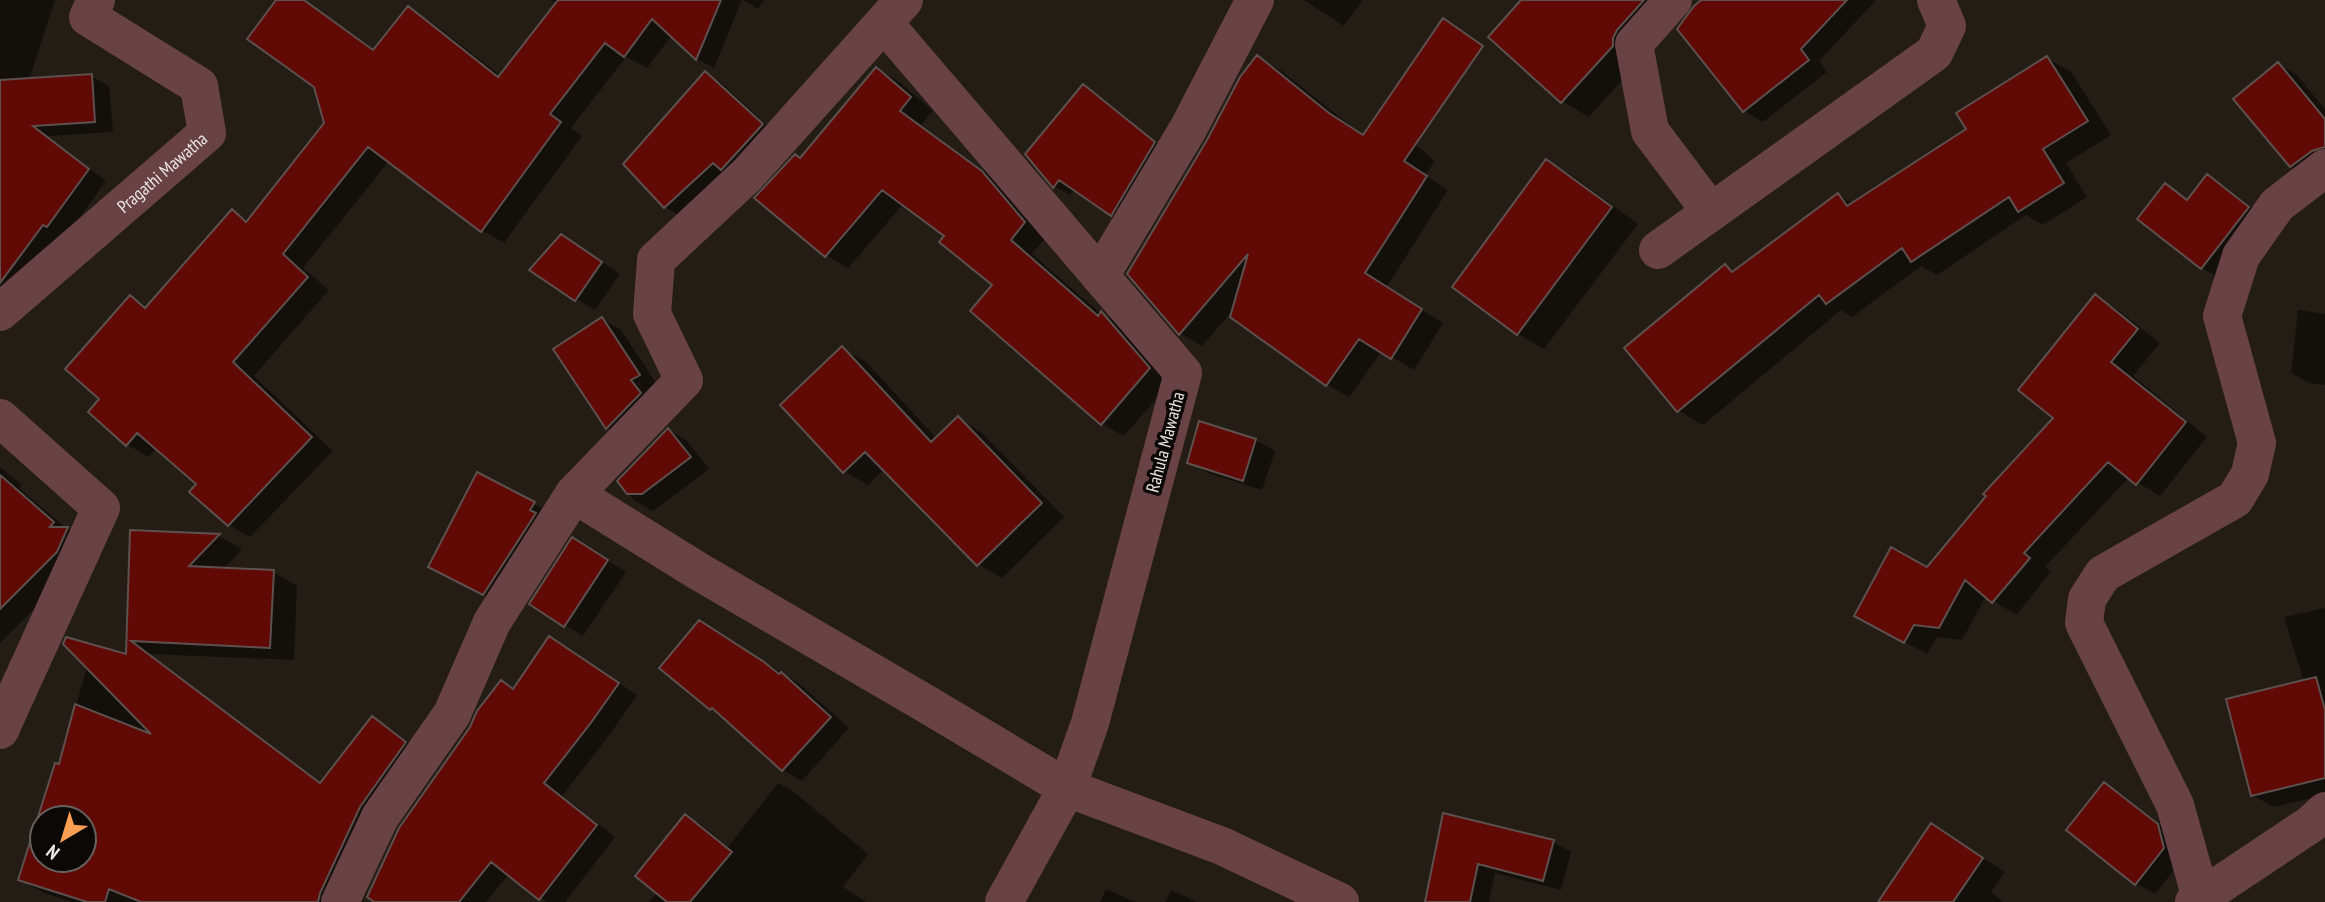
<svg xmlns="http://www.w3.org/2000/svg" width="2325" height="902" viewBox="0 0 2325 902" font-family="'PT Sans Narrow',sans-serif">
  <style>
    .shadow { fill: #0007; fill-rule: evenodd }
    .building { fill: #610905; stroke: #5d504e; stroke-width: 2; fill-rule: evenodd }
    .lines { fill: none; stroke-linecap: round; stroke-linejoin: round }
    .minor { stroke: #694245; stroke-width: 38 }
    .labels { text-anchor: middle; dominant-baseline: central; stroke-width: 7; stroke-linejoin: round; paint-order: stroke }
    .street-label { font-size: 18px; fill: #ebe6e1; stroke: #0b0805 }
  </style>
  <rect width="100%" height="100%" fill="#241d15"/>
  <path class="shadow" d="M 0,0 L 55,0 L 29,80 L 91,76 L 109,86 L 113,132 L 48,136 L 106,181 L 66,236 L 0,312 Z
    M 278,0 L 305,0 L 375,50 L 408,8 L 430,21 L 501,76 L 557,4 L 551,0 L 742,0 L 714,68 L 697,59 L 672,35 L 647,68 L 626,57 L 571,128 L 582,136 L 504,243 L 482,230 L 389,161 L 303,268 L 329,290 L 254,376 L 333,451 L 250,537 L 229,525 L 198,484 L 157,448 L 148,457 L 127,444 L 101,399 L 130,297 L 148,307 L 232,212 L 249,221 L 326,124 L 316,86 Z
    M 743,0 L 764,0 L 758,9 Z
    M 1304,0 L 1363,0 L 1344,26 Z
    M 1523,0 L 1655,0 L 1639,61 L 1589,117 L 1562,101 Z
    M 1704,0 L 1876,0 L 1819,61 L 1827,72 L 1763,122 L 1744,111 Z
    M 1258,58 L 1280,70 L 1364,136 L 1399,130 L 1435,161 L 1425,175 L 1448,190 L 1386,288 L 1443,323 L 1414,370 L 1382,351 L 1349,397 L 1326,384 L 1234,309 L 1202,346 L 1180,333 Z
    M 2047,58 L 2071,72 L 2111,135 L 2066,163 L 2087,197 L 2043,225 L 2026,215 L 1937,275 L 1921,266 L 1852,317 L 1841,310 L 1703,425 L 1679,411 L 1627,348 L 1726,266 L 1735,271 L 1838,195 L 1853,204 L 1968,130 Z
    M 2278,64 L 2297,75 L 2325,109 L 2325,164 L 2310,177 L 2291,166 Z
    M 877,69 L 899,82 L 933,111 L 921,125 L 1005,186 L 1047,236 L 1032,254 L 1101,314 L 1124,326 L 1171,382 L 1124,436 L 1102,424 L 995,285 L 947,236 L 904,203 L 848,268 L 826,255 L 801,159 Z
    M 705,73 L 720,82 L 777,134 L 680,216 L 665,207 L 625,164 Z
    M 1083,86 L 1098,95 L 1169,152 L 1127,223 L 1075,189 L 1070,195 L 1054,186 L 1027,154 Z
    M 1547,161 L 1573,176 L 1638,224 L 1544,349 L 1518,334 L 1454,287 Z
    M 2207,176 L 2226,187 L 2267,219 L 2221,279 L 2202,268 L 2139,219 L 2166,185 L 2189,200 Z
    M 580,247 L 620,274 L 595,310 L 576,299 Z
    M 2096,297 L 2118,310 L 2160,343 L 2133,376 L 2207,437 L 2160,496 L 2129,477 L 2045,567 L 2051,572 L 2016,615 L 1986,596 L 1962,640 L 1937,637 L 1927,654 L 1879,628 L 2056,418 Z
    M 2298,310 L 2325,314 L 2325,385 L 2309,383 L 2291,373 Z
    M 602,319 L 621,330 L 658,386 L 626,439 L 608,428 L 555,350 Z
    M 842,349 L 866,362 L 937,439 L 958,418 L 981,432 L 1064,517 L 1002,578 L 978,564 L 884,469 L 868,485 L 844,471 Z
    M 1200,423 L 1256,440 L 1275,451 L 1262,490 L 1208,473 L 1189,462 Z
    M 669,430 L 687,441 L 709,469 L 653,511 L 634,500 L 619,481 Z
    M 0,467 L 22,485 L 19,488 L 67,529 L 89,542 L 79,565 L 0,643 Z
    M 534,504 L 552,514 L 503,605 L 449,577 Z
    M 131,532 L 219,536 L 242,549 L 223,570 L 273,572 L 297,586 L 294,660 L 150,654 L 322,783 L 373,718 L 396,732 L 429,757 L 346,902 L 72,902 L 44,893 L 20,880 L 56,765 L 60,766 L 92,647 L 127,656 ZM 42,818 L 84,818 L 84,860 L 42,860 Z
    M 592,550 L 626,572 L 583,636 L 565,625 Z
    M 2325,608 L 2325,795 L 2274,807 L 2252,795 L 2304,682 L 2284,617 Z
    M 719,633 L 801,685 L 849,728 L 802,781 L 783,770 L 722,716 L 711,709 Z
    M 568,649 L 637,695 L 610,734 L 562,796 L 615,837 L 565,902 L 547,902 L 509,874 L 486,902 L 376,902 L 502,682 L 515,690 Z
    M 778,783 L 794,792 L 868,854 L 843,887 L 866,902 L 649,902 L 658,892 L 686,816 L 702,825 L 728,847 Z
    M 2104,784 L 2123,795 L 2176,837 L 2183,859 L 2155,894 L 2136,883 Z
    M 1445,815 L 1553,842 L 1571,852 L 1561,890 L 1495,873 L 1489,902 L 1428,902 Z
    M 1932,825 L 2005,872 L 1991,892 L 2003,902 L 1880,902 Z
    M 1106,889 L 1135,902 L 1100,902 Z
    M 1171,890 L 1197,902 L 1165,902 Z"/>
  <path class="building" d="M 276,0 L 304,0 L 373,50 L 408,6 L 498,77 L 558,0 L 721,0 L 696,60 L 652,19 L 624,57 L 605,43 L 550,114 L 561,122 L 481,232 L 368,147 L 283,254 L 308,277 L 233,362 L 312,437 L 228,526 L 189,492 L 196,484 L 137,433 L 126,446 L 88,412 L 99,399 L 65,369 L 130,295 L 145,308 L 232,209 L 246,222 L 324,123 L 314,87 L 247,39 Z
    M 1521,0 L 1644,0 L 1617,30 L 1613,38 L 1613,46 L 1561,103 L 1488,37 Z
    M 1701,0 L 1847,0 L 1801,49 L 1809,60 L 1743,112 L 1677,29 L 1694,6 Z
    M 1443,18 L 1483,46 L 1404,161 L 1427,176 L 1365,273 L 1422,309 L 1391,359 L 1359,339 L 1326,386 L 1230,317 L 1248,254 L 1179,335 L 1127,274 L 1207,140 L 1240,77 L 1257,55 L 1329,113 L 1363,135 Z
    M 2047,56 L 2088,121 L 2043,149 L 2064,183 L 2018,212 L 2009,197 L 1911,262 L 1902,248 L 1826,304 L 1819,295 L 1677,412 L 1624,348 L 1725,264 L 1732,272 L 1838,193 L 1847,206 L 1966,129 L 1956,113 Z
    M 2278,62 L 2325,119 L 2325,147 L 2312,151 L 2290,167 L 2233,99 Z
    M 876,67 L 911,97 L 900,111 L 982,171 L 1025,222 L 1011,240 L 1098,316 L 1101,311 L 1150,368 L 1101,425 L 970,311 L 992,285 L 939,242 L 944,236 L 882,190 L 825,257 L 754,198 L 795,154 L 800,158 Z
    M 705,71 L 763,124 L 721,170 L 713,163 L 664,208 L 623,164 Z
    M 92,74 L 95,122 L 33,126 L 89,169 L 47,227 L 43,225 L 0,283 L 0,80 Z
    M 1083,84 L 1155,142 L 1111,216 L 1059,180 L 1053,188 L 1025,154 Z
    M 1546,159 L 1612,207 L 1517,335 L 1452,287 Z
    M 2207,174 L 2249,207 L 2201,269 L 2137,219 L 2165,183 L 2187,200 Z
    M 561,234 L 602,262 L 575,301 L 529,270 Z
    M 2095,294 L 2138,329 L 2111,362 L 2186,422 L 2136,485 L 2108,462 L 2024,553 L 2030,558 L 1992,603 L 1965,580 L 1939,628 L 1914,625 L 1904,643 L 1854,616 L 1891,547 L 1927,567 L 1986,496 L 1983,494 L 2053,418 L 2018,390 Z
    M 602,317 L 640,375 L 631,380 L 641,393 L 606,429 L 553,349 Z
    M 842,346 L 931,442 L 958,416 L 1042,503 L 977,566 L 865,452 L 843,473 L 780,405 Z
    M 1199,421 L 1256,439 L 1243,481 L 1187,463 Z
    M 668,428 L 691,457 L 642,494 L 627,494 L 617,481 Z
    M 477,472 L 535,502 L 530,510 L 536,513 L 483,595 L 428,567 Z
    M 0,475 L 54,522 L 50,527 L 68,527 L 57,552 L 0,609 Z
    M 130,530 L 220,534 L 189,566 L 274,570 L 270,648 L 131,641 L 320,783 L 372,716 L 406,742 L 360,807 L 320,893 L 318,902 L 141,902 L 109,889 L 105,902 L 87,902 L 18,880 L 55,763 L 59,764 L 75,704 L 151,734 L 63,644 L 66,637 L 126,654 ZM 42,818 L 84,818 L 84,860 L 42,860 Z
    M 572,537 L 608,560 L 564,627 L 529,604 Z
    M 699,620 L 764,662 L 779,674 L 781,672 L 831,717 L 782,771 L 712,708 L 710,710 L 659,668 Z
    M 549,636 L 619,683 L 590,724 L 544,783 L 597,825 L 539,900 L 491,862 L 459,902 L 374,902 L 367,897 L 399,828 L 470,727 L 477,711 L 501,680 L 513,689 Z
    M 2316,677 L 2325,710 L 2325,778 L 2251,796 L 2226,699 Z
    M 2104,782 L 2158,824 L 2164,848 L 2135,885 L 2066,830 Z
    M 1443,813 L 1554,840 L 1543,881 L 1478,864 L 1470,902 L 1425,902 Z
    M 685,814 L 732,852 L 690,902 L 667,902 L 635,876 Z
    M 1931,823 L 1983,858 L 1953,902 L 1878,902 Z"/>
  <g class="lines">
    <g class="minor">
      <path d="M 1673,0 L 1634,44 L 1650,131 L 1711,212"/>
      <path d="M 884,23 L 1183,373 L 1090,723 L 1067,788 L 1004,902"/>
      <path d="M 1658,250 L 1934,53 L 1947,26 L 1936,0"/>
      <path d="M 1100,276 L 1188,129 L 1255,0"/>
      <path id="s1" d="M 0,312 L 207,133 L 199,86 L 88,17 L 96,0"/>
      <path d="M 0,418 L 101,508 L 0,730"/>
      <path d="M 574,494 L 698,571 L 928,705 L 1067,788 L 1222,846 L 1340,902"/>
      <path d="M 340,902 L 380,817 L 452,714 L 492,622 L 574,494 L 684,380 L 652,314 L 656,260 L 748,174 L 904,0"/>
      <path d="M 2194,902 L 2311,824 L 2325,811"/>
      <path d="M 2202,902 L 2175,805 L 2084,623 L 2087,599 L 2103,574 L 2235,499 L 2250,474 L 2257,443 L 2222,316 L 2241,256 L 2277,205 L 2325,168"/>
    </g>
  </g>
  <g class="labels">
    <g class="street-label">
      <text stroke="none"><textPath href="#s1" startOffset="214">Pragathi Mawatha</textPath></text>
      <text transform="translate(1165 442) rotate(-75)">Rahula Mawatha</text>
    </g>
  </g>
  <g transform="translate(63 839) rotate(218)"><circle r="33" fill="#0b0805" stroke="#65615d" stroke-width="2"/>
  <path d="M0-5L12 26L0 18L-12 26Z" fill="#fc9d54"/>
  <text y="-10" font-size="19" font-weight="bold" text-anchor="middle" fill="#ebe6e1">N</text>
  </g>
</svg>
